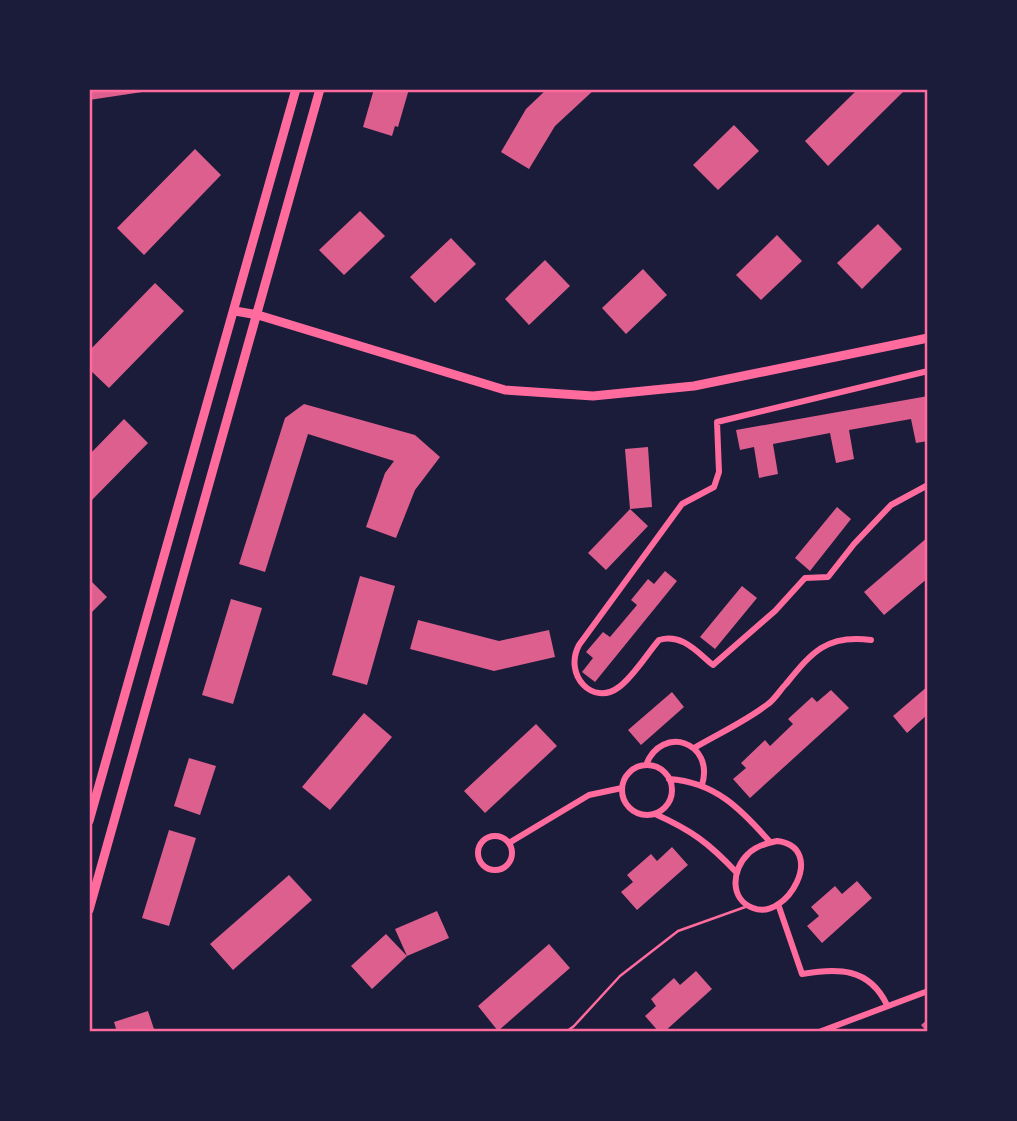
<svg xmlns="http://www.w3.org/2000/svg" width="1017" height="1121" viewBox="0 0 1017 1121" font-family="Manrope,sans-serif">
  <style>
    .building { fill: #dd5f8e }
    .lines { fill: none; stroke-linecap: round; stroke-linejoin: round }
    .service { stroke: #ff6b9d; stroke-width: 2.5 }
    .minor { stroke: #ff6b9d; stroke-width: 6 }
    .secondary { stroke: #ff6b9d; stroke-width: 9 }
    .neatline { fill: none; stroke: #ff6b9d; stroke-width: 2.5 }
  </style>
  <rect width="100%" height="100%" fill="#1b1b3a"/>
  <path class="building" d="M 89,89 L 149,89 L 149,91 L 89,100 Z
    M 374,89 L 409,89 L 398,127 L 395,126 L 392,136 L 363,127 Z
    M 547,89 L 595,89 L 555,126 L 529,169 L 501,152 L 526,109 Z
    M 858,89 L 906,89 L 828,166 L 805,141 Z
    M 734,125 L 759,151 L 718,190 L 693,165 Z
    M 195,149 L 221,175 L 144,255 L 117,228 Z
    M 360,211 L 385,236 L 344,275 L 319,250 Z
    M 878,224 L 902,249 L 862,289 L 837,263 Z
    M 777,235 L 802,261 L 761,300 L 736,275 Z
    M 451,238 L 476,264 L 435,303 L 410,277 Z
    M 545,260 L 570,286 L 529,325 L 505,299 Z
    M 643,269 L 667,295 L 626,334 L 602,308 Z
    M 155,283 L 184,311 L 109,388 L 89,369 L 89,351 Z
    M 928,396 L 928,441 L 916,443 L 911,419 L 849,430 L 854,459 L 836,463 L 830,433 L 773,444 L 778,474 L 759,478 L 754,447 L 740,450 L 736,430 Z
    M 304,404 L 415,435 L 440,457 L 415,490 L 396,538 L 366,527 L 385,473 L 394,461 L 308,434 L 265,572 L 239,564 L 285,418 Z
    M 124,419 L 148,443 L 89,503 L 89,455 Z
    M 648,447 L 652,507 L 630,509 L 648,526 L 606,570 L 588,553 L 630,509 L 625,449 Z
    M 837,507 L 851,519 L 810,571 L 795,558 Z
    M 928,537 L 928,578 L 884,615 L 864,592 Z
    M 665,571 L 677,581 L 595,682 L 582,672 L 593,658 L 586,652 L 603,632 L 610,637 L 637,605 L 631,600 L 648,579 L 654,584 Z
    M 360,576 L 395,586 L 367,685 L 332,675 Z
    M 89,579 L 107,597 L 89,615 Z
    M 742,586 L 757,598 L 715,649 L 700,637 Z
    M 231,599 L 262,608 L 233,704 L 202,695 Z
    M 418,620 L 499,641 L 549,630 L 555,657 L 494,671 L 410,649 Z
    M 928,686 L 928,714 L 907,733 L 893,716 Z
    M 831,690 L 849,708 L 750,798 L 733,779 L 746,768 L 741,763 L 765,740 L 770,746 L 793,724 L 788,719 L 812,697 L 817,702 Z
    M 672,692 L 684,707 L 641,745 L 628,730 Z
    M 364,713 L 392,737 L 330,810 L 302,787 Z
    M 536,724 L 557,746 L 485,813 L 464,791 Z
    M 189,758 L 216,766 L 200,815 L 174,806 Z
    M 169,830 L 196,838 L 169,926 L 142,918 Z
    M 672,847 L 688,865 L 637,910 L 621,892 L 633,882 L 627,875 L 651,854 L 657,861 Z
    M 289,875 L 312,900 L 233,970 L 210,944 Z
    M 857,881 L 872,898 L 822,943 L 807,926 L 819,916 L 811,907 L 835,886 L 842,894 Z
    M 437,911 L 449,938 L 407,956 L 372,989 L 351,966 L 386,934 L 407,956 L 395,929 Z
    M 549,944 L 570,968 L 498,1031 L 478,1006 Z
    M 696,971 L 712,989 L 664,1032 L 659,1032 L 645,1016 L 656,1006 L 651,999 L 674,978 L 680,985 Z
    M 148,1011 L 155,1032 L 117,1032 L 114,1022 Z
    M 928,1019 L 928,1032 L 927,1032 L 921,1025 Z"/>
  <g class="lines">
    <path class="service" d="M 566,1032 L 574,1026 L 620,976 L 678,931 L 748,906"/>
    <path class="minor" d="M 928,371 L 717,422 L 719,472 L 714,487 L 682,504 L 579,645 C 563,675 593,707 619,687 C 633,677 647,654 659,640 C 682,633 697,652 713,665 L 775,611 L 805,578 L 828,577 L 854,544 L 891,505 L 928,485
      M 694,748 C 718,734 746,721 768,704 C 775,699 780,690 786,684 C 812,652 827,634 871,640
      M 646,765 C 662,724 715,742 702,785
      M622 790a25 25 0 1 1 50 0a25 25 0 1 1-50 0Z
      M 669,779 C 715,782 741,809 770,842
      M 655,814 C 691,830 709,843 737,873
      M478 853a17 17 0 1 1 34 0a17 17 0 1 1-34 0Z
      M 777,841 C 828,847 787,922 753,908 C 729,899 732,869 748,854 C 756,846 766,843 777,841 Z
      M 509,843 L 589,795 L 622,788
      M 778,904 L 802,974 C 837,968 869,967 887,1005
      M 819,1032 L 928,991"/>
    <path class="secondary" d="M 235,311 L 258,315 L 505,390 L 593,396 L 694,386 L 928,338
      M 89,821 L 296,89
      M 89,910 L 320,89"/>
  </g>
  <rect width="1017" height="1121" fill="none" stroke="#1b1b3a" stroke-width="182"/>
  <rect x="91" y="91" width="835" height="939" class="neatline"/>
</svg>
